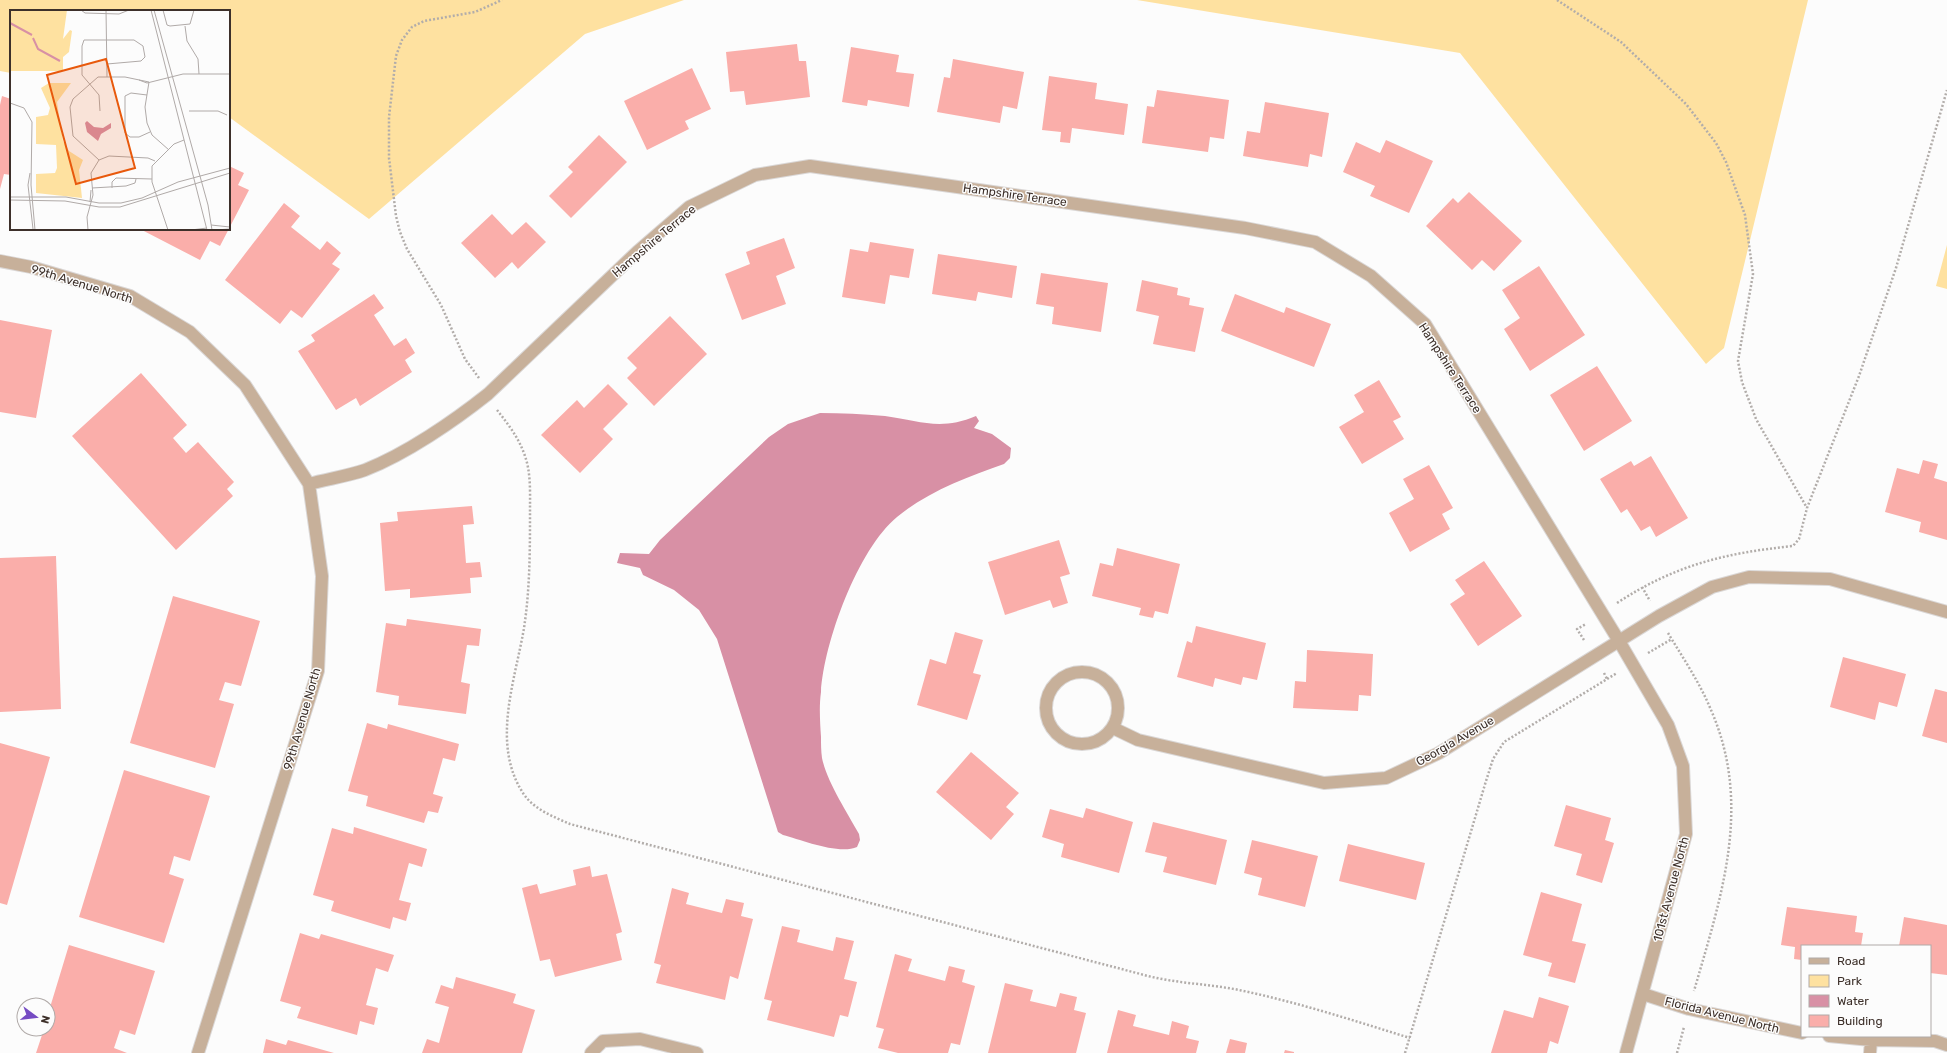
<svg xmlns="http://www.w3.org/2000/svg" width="1947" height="1053" viewBox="0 0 1947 1053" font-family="Rubik,sans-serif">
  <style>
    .green { fill: #fee1a0 }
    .water { fill: #d890a5 }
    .building { fill: #faaeaa }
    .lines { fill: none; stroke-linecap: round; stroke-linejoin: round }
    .minor-casing { stroke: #dad7d6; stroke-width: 14 }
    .path { stroke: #b2adaa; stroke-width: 2.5; stroke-dasharray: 2 2; stroke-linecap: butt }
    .minor { stroke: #c7b09a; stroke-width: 12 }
    .labels { text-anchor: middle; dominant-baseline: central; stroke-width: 3; stroke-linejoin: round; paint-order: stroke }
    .street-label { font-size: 12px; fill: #3d302a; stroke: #fcfcfc }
    .inset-river { fill: none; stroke: #d890a5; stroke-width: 2 }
    .inset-road { fill: none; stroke: #b0aaa8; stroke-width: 1 }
    .view { fill: #e8590c; fill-opacity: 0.15; stroke: #e8590c; stroke-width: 2 }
    .inset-edge { fill: none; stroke: #3d302a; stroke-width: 2 }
  </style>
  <rect width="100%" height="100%" fill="#fcfcfc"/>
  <path class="green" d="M 0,0 L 684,0 L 585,34 L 369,219 L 229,117 L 229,11 L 11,11 L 11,73 L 0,71 Z
    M 1137,0 L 1808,0 L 1724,348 L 1706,364 L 1460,53 Z
    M 1947,245 L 1947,289 L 1936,286 Z"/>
  <path class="water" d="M 820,413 C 841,413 863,414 885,416 C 920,421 941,431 976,416 L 979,421 L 974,428 L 992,434 L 1011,448 L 1010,458 L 1004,464 C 967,477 927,492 897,517 C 858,549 824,642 821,692 C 819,706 820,722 821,737 C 821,744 821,751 822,758 C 827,782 847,812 859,834 L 860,840 L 857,847 C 839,855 802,840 783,835 L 778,832 L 717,639 L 699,610 L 674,590 L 643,575 L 640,568 L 617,563 L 620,553 L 649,554 L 660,540 L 769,437 L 788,424 Z"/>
  <path class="building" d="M 797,44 L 799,61 L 806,61 L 810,97 L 746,105 L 744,91 L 730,92 L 726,52 Z
    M 851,47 L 899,55 L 896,72 L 914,74 L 909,107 L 868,100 L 867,106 L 842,102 Z
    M 953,59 L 1024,72 L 1017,109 L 1003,106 L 1000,123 L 937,112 L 944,77 L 950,78 Z
    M 692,68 L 711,109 L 685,121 L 689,129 L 647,150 L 624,101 Z
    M 1049,76 L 1097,83 L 1095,99 L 1128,104 L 1124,135 L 1072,128 L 1070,143 L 1060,142 L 1061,132 L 1042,130 Z
    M 1157,90 L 1229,100 L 1224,139 L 1210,137 L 1208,152 L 1142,143 L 1147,106 L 1154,107 Z
    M 2,96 L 11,99 L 11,175 L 4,174 L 0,189 L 0,105 Z
    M 1265,102 L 1329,113 L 1322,157 L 1310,154 L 1308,167 L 1243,156 L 1247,131 L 1260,133 Z
    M 599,135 L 627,162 L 571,218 L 549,196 L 573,172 L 568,167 Z
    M 1386,140 L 1433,161 L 1409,213 L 1370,196 L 1375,186 L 1343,172 L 1356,142 L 1380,153 Z
    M 229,166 L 244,173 L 238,185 L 249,190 L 220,246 L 210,241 L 200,260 L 140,229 L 229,229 Z
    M 1469,192 L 1522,241 L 1494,271 L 1482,260 L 1472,270 L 1426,226 L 1453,198 L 1458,203 Z
    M 284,203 L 300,216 L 291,227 L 320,250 L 327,241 L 341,253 L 332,264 L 340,269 L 302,318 L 291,310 L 280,324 L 225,280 Z
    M 492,214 L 512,235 L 526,222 L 546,242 L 518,269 L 512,262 L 495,278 L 461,243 Z
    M 784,238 L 795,268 L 776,276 L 786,304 L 742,320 L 725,274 L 750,264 L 746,252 Z
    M 870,242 L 914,249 L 909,278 L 890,275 L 885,304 L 842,297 L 850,249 L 868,252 Z
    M 938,254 L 1017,266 L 1012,298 L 978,292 L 976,301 L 932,294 Z
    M 1539,266 L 1585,335 L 1530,371 L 1504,329 L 1520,318 L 1502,290 Z
    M 1041,273 L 1108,283 L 1101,332 L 1052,324 L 1054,307 L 1036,304 Z
    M 1142,280 L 1178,288 L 1177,295 L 1190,298 L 1189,305 L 1204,308 L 1195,352 L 1153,344 L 1159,316 L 1136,311 Z
    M 374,294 L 384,308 L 374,315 L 394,346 L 406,338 L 415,353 L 405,360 L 412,372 L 360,406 L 356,398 L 336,410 L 298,351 L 315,341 L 311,335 Z
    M 1235,294 L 1284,313 L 1286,307 L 1331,324 L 1314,367 L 1221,331 Z
    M 670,316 L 707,354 L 654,406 L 627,378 L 637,368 L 627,358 Z
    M 0,320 L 52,330 L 36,418 L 0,412 Z
    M 1597,366 L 1632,421 L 1584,451 L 1550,395 Z
    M 141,373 L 187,425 L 173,438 L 186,453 L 198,442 L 234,482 L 227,489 L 233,496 L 176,550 L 72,436 Z
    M 1379,380 L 1401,417 L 1393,421 L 1404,439 L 1362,464 L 1339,427 L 1364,412 L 1354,395 Z
    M 608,384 L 628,404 L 603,429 L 613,439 L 580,473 L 541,435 L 577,400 L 584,408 Z
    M 1651,456 L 1688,518 L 1656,537 L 1650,526 L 1641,531 L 1627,509 L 1621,513 L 1600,479 L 1631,461 L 1634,466 Z
    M 1923,460 L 1938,464 L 1934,478 L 1947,482 L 1947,540 L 1919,532 L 1921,522 L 1885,512 L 1897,468 L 1919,474 Z
    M 1429,465 L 1453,508 L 1442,514 L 1450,529 L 1410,552 L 1389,513 L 1414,499 L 1403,479 Z
    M 472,506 L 474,524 L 463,525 L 466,563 L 480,562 L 482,577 L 470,578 L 471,593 L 410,598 L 410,589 L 385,591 L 380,523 L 398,521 L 397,512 Z
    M 1059,540 L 1070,574 L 1060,577 L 1068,603 L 1053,608 L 1050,600 L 1005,615 L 988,562 Z
    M 1117,548 L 1180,564 L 1168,614 L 1155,611 L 1153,618 L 1139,615 L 1141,608 L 1092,596 L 1100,563 L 1113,566 Z
    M 56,556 L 61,709 L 0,712 L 0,558 Z
    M 1484,561 L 1522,616 L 1478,646 L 1450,604 L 1465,594 L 1455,580 Z
    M 173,596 L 260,621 L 241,686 L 225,682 L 219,700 L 234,704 L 215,768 L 130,743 Z
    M 407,619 L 481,629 L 479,646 L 467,645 L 461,682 L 470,684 L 466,714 L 398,705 L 399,696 L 376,692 L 386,623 L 406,626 Z
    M 1196,626 L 1266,643 L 1257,680 L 1243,677 L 1241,685 L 1215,678 L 1213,687 L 1177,677 L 1187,641 L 1192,643 Z
    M 955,632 L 983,640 L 973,673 L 981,675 L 967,720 L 917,705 L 930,659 L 946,664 Z
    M 1307,650 L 1373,654 L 1371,696 L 1359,695 L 1358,711 L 1293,708 L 1295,681 L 1306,682 Z
    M 1843,657 L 1906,674 L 1897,707 L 1879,702 L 1875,720 L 1830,707 Z
    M 1935,689 L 1947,692 L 1947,743 L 1922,736 Z
    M 367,723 L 387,729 L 388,724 L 459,744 L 455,761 L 443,758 L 433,794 L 443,797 L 438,813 L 428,811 L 424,823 L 366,806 L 368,796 L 348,791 Z
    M 0,743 L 50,757 L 7,905 L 0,903 Z
    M 971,752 L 1019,793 L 1006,807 L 1014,814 L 991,840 L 936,792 Z
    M 124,770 L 210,796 L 190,861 L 174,856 L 169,874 L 184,879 L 164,943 L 79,917 Z
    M 1566,805 L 1611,818 L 1605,840 L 1614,843 L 1602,883 L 1576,875 L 1582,854 L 1554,846 Z
    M 1086,808 L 1133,822 L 1119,873 L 1061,857 L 1064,844 L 1042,837 L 1050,809 L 1083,818 Z
    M 1153,822 L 1227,840 L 1216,885 L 1163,872 L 1167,857 L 1145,852 Z
    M 354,827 L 427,849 L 422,867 L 409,863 L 399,900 L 411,903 L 406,921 L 393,917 L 390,929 L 331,911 L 334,901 L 313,895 L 332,828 L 353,834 Z
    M 1252,840 L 1318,856 L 1305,907 L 1258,895 L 1262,878 L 1244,873 Z
    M 1348,844 L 1425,863 L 1416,900 L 1339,881 Z
    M 590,866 L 592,877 L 607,874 L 622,932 L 616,934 L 622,960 L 555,977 L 550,959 L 540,961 L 522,888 L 537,884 L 540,894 L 576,885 L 573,870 Z
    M 672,888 L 689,893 L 686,904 L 722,913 L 726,899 L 744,903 L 741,916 L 753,919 L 738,979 L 730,976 L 725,1000 L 656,983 L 661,965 L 654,963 Z
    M 1541,892 L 1582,904 L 1572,941 L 1586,944 L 1575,983 L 1548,976 L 1552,963 L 1523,955 Z
    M 1787,907 L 1857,916 L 1855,932 L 1863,933 L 1861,946 L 1802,946 L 1802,960 L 1794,959 L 1795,947 L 1781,945 Z
    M 1904,917 L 1947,925 L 1947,975 L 1930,973 L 1930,946 L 1899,946 Z
    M 782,926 L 800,930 L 797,942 L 833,951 L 836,937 L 854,941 L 844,979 L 857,982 L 848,1017 L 840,1015 L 834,1037 L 767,1020 L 772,1001 L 764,999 Z
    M 300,933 L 319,939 L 321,934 L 394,955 L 388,972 L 376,968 L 366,1005 L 378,1008 L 374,1025 L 360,1021 L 357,1035 L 297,1018 L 301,1007 L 280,1001 Z
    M 69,945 L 155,971 L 135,1035 L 120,1030 L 114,1048 L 127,1053 L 36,1053 L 44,1029 L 48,1029 L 48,1014 Z
    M 895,954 L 912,959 L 908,971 L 945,981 L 949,966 L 965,970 L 962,982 L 975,986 L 960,1045 L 951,1043 L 948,1053 L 898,1053 L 878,1048 L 884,1029 L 876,1027 Z
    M 456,977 L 516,994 L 513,1003 L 535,1010 L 522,1053 L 422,1053 L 427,1039 L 439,1043 L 449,1007 L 435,1003 L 441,985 L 453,989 Z
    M 1005,983 L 1033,990 L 1030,1001 L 1056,1007 L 1060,993 L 1077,997 L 1074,1010 L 1086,1013 L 1076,1053 L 988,1053 Z
    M 1539,997 L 1569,1006 L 1558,1044 L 1550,1041 L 1547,1053 L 1491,1053 L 1504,1010 L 1533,1018 Z
    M 1118,1010 L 1136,1015 L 1133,1026 L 1169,1035 L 1172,1021 L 1189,1026 L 1186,1038 L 1199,1041 L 1196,1053 L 1107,1053 Z
    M 266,1039 L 286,1045 L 288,1040 L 334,1053 L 263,1053 Z
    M 1230,1039 L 1247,1043 L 1245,1053 L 1226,1053 Z
    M 1285,1050 L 1294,1052 L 1294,1053 L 1284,1053 Z"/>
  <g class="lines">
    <g class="minor-casing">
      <path id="minor" d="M 0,261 L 31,267 L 130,296 L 190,332 L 245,385 L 309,484 L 322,576 L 318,671 L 198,1053
        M 309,484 C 327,479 348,476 365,470 C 406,454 454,421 488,394 L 637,252 L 689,207 L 755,175 L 810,166 L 1245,228 L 1315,242 L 1371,276 L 1425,324 L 1619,641 L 1668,725 L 1683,766 L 1686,834 L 1626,1053
        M1046 708a36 36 0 1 1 72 0a36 36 0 1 1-72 0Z
        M 1113,728 L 1138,740 L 1324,783 L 1386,778 L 1439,753 L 1659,616 L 1712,587 L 1749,577 L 1830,579 L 1947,612
        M 1643,994 L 1689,1009 L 1802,1033
        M 1829,1036 L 1871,1040 L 1935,1041 L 1947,1045
        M 591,1053 L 603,1041 L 640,1039 L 697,1053
        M 1870,1053 L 1871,1040"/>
    </g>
    <path class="path" d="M 1557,0 L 1621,42 L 1686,104 L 1716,143 L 1726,162 L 1745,215 L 1753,274 L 1738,361 L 1742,382 L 1756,419 L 1807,508
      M 479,378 L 465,359 L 441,305 L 407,249 L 400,232 L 396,216 L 389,158 L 389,117 L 396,56 L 402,40 L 412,27 L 424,21 L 475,12 L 502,0
      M 497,410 C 508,424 519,438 525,456 C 531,473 530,493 530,510 C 530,549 530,589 524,628 C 515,681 491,744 523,793 C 533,809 554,817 570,824 L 1148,976 C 1176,983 1206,984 1234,989 C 1294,1001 1352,1020 1410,1038
      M 1642,587 L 1650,601
      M 1617,603 C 1675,565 1725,553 1793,546 L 1799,539 L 1807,508 L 1859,376 L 1896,268 L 1947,90
      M 1668,633 C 1683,658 1700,683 1711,710 C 1753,806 1721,897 1694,991
      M 1584,640 L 1577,629 L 1586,624
      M 1648,653 L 1672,639
      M 1604,673 L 1607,679
      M 1405,1053 L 1486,781 L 1493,759 L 1504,742 L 1617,673
      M 1677,1053 L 1684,1027"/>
    <use href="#minor" class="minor"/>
  </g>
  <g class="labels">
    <g class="street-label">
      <text transform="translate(1015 195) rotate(8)">Hampshire Terrace</text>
      <text transform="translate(654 241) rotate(-40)">Hampshire Terrace</text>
      <text transform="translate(82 284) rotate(17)">99th Avenue North</text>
      <text transform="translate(1450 368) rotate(57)">Hampshire Terrace</text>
      <text transform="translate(302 719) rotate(-74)">99th Avenue North</text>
      <text transform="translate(1455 741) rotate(-30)">Georgia Avenue</text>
      <text transform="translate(1671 889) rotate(-75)">101st Avenue North</text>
      <text transform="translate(1722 1015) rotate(14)">Florida Avenue North</text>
    </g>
  </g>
  <g transform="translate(10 10)">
    <rect width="220" height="220" fill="#fcfcfc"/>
    <path d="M 0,0 L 57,0 L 53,29 L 60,20 L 62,21 L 59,42 L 53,47 L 53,61 L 0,61 ZM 39,73 L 61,73 L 47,92 L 53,131 L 59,141 L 73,150 L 69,160 L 72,188 L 26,183 L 26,164 L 45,163 L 47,158 L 46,135 L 26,134 L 26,107 L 38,105 L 40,98 L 31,78 Z" fill="#fee1a0"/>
    <path d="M 77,111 L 84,117 L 93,118 L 101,113 L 101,118 L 91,124 L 88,131 L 77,122 L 75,113 Z" fill="#d890a5"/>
    <path class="inset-river" d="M 0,13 L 22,25M 23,28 L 28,39 L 50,51"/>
    <path class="inset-road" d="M 71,0 L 75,3 L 109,4 L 119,0M 96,0 L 97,67M 141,0 L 197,220M 144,0 L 198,195 L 202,220M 153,0 L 157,15 L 160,16 L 180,14 L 184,0M 175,16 L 177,31 L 188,49 L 189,64M 129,70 L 137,73 L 173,64 L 220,64M 139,72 L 135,97 L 137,113 L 142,125 L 159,140M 137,85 L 121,83 L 115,86 L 115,123 L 120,127 L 129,127 L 140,122M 0,93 L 14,98 L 22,112 L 21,175 L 25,220M 90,101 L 89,85 L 72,65 L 72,36 L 74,30 L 124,30 L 133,36 L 135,47 L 131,51 L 97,54M 179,101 L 208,101 L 217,105M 89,150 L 63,126 L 60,97 L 63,89 L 88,67 L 115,67 L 139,72M 20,163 L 18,175 L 23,219M 82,178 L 116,176 L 125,173 L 126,169M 102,178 L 102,172 L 106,168 L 142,169M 0,187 L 56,187 L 89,193 L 111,193 L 132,188 L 168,172 L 220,158M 0,190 L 55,191 L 89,197 L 110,197 L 220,163M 80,192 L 81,180M 201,215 L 220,217M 78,220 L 77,207 L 83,185 L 81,163 L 89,150 L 99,146 L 138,148 L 145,151M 158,220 L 142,172 L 142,156 L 164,134 L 174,130M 181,220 L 197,218M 205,220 L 220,219"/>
    <path class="view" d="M 96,49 L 125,158 L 66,174 L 37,65 Z"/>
    <rect width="220" height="220" class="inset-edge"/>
  </g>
  <rect x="1801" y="945" width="130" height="92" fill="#fcfcfc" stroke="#b0aaa8"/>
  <rect x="1809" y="958" width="20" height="6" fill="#c7b09a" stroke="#b0aaa8"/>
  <text x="1837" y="965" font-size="12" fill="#3d302a">Road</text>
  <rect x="1809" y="975" width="20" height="12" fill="#fee1a0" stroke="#b0aaa8"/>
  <text x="1837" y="985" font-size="12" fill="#3d302a">Park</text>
  <rect x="1809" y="995" width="20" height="12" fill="#d890a5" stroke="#b0aaa8"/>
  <text x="1837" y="1005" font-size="12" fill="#3d302a">Water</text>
  <rect x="1809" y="1015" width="20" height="12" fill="#faaeaa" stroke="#b0aaa8"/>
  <text x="1837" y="1025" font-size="12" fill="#3d302a">Building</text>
  <g transform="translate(36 1017) rotate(105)"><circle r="19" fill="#fcfcfc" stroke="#b0aaa8"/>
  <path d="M0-3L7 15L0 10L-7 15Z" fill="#754bc3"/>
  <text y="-6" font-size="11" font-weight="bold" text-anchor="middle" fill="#3d302a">N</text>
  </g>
</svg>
